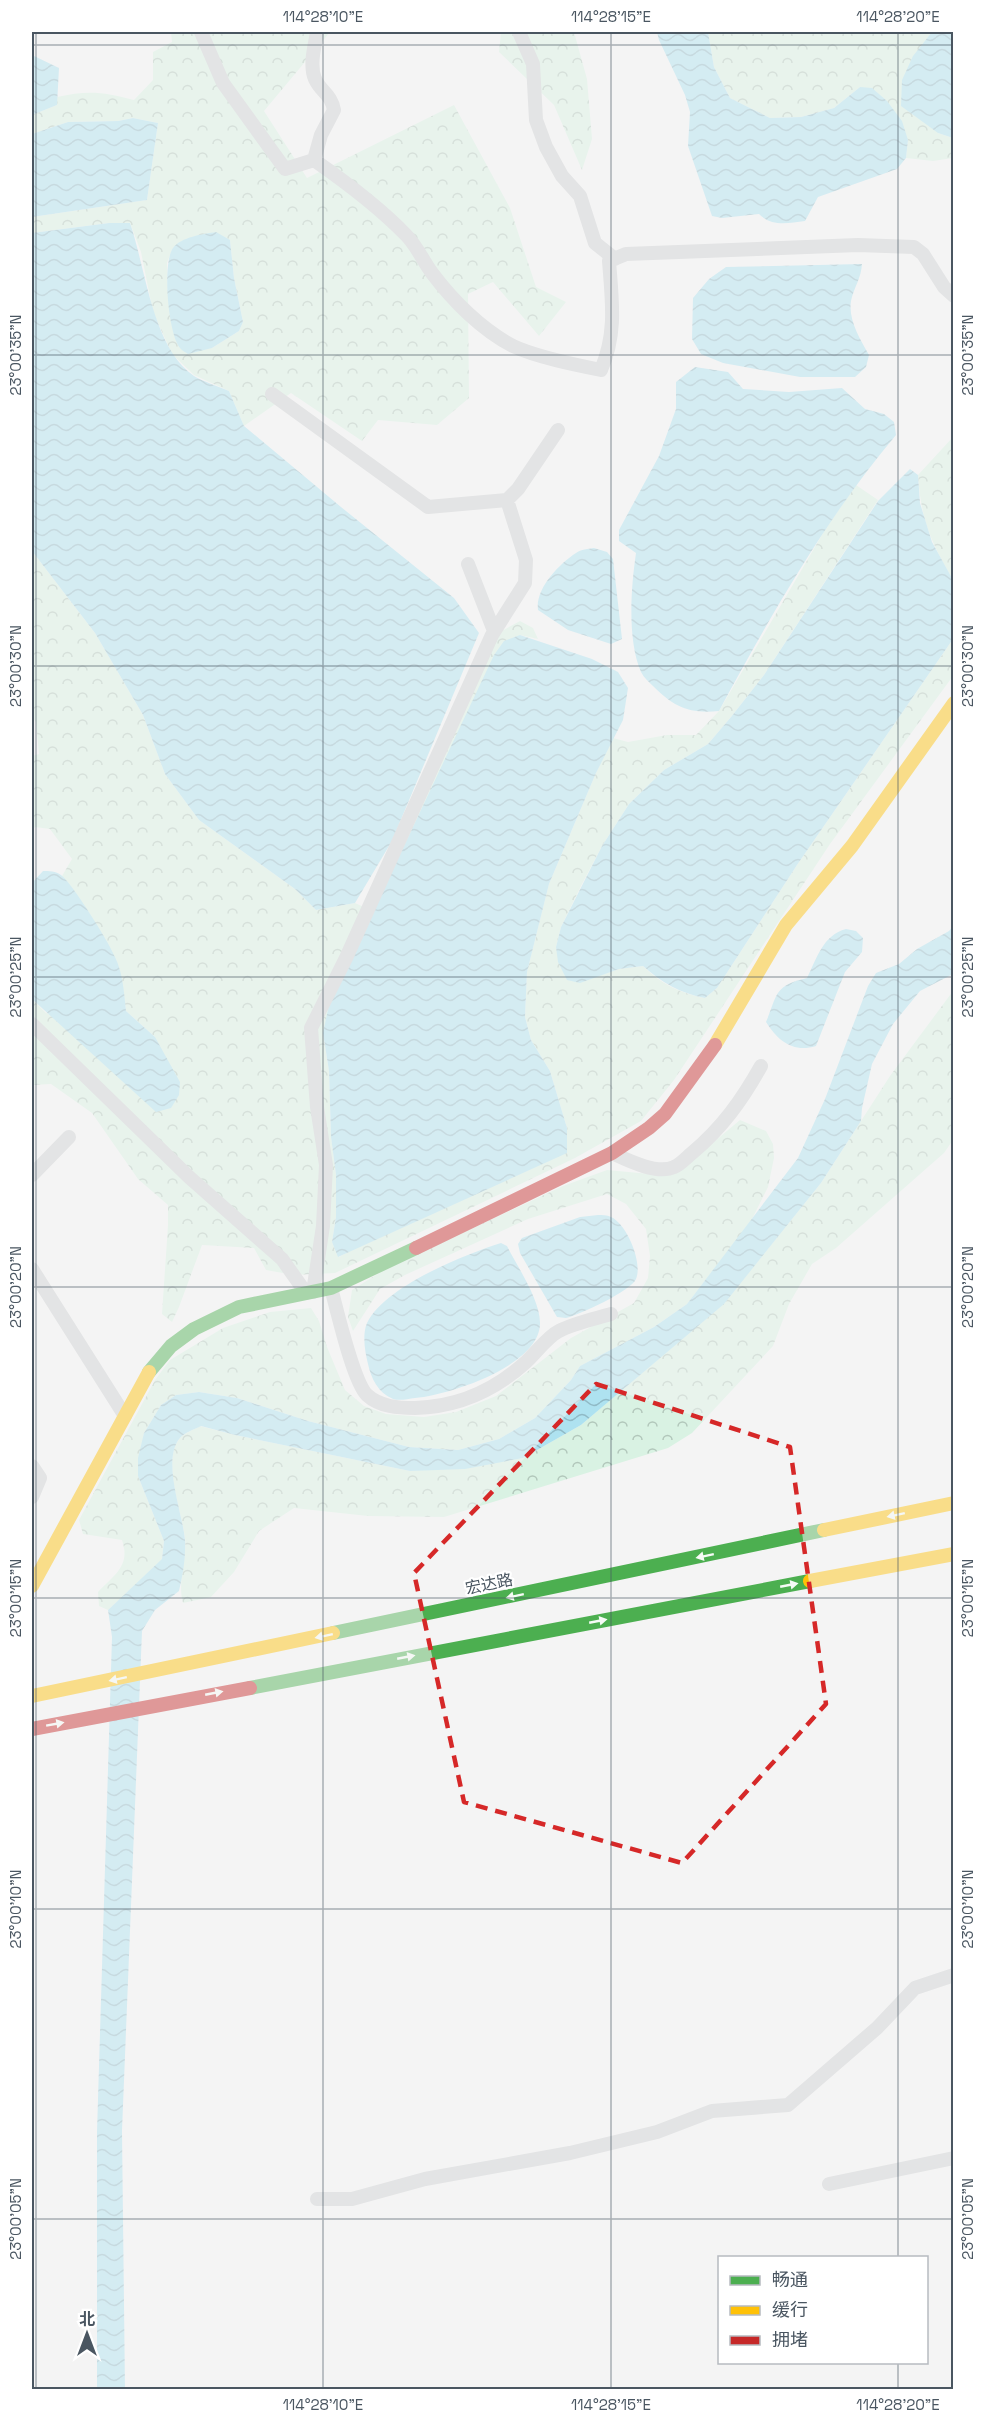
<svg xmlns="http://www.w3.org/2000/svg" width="985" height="2421" viewBox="0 0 985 2421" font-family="'Space Grotesk','Noto Sans SC',sans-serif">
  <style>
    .forest { fill: url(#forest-crowns); fill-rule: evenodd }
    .water { fill: url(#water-waves) }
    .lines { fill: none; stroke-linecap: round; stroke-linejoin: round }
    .street { stroke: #ced0d2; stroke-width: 14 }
    .fast { stroke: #4caf50; stroke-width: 14 }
    .slow { stroke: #ffc107; stroke-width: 14 }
    .jam { stroke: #c62828; stroke-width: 14 }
    .oneway { fill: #f6fbf6 }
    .marked { fill: none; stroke: #d62828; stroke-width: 4.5; stroke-dasharray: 12 8; stroke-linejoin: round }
    .ticks { fill: none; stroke: #4a5661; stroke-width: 1.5; stroke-opacity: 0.45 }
    .labels { text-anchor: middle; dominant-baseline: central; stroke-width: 4.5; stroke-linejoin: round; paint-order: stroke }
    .street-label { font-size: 16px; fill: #4a5661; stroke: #fff }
    .neatline { fill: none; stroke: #4a5661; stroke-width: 2 }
    .ticks-label { font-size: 15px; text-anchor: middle; fill: #4a5661 }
  </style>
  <defs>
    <pattern id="forest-crowns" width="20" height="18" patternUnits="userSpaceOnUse" patternTransform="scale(1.5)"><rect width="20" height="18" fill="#d9f2e3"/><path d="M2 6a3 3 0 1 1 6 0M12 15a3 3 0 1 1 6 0" fill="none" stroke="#b2c7bb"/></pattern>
    <pattern id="water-waves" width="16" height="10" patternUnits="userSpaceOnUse" patternTransform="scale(1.5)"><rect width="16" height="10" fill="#aee2f0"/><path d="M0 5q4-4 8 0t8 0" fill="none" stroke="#90bac6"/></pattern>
  </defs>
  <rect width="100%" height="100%" fill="#f4f4f4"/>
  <path class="forest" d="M 171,32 L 330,32 L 264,111 L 307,178 L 454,105 L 510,208 L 536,287 L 566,302 L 539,336 L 493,282 L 468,294 L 469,398 L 437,425 L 378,420 L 362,441 L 291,393 L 244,426 L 229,391 L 194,375 L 172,354 L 153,312 L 141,252 L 130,223 L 109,223 L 32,233 L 32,217 L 147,200 L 158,123 L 133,118 L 118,121 L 68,122 L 32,134 L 32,115 L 57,105 L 57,97 C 87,90 105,92 134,100 L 153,80 L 153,52 L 172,42 ZM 230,240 L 234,278 L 243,322 L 239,331 L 212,348 L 168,298 L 167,263 L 172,250 Z
    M 501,32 L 574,32 L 587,79 L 592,139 L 582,170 L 554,105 L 499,52 Z
    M 708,32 L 931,32 L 938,133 L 953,138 L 953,158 L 933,161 L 906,158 L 908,140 L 860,87 L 834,108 L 801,117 L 770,118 L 730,98 L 714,67 Z
    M 953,437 L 953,580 C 931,542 921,521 918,475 Z
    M 856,485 L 878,500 L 764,675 L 731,717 L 708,744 L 664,770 L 629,804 L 602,846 L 581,886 L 561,927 L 556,947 L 580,982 L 619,969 L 643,966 C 661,984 680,993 705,998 L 717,988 L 797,865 L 953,639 L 953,676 L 830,844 L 674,1080 L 641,1121 L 575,1158 L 335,1273 L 294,1275 L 266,1270 L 254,1248 L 202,1245 L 179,1307 L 172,1322 L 162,1314 L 168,1225 L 168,1205 L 138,1179 L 92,1113 L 51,1084 L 32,1085 L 32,999 L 46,1013 L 155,1037 L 126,1011 L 121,975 L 88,911 L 62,876 L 72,859 L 50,829 L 35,827 L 32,831 L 32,756 L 39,754 L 36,722 L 32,717 L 32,551 L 95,633 L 143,715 L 165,774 L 199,820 L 295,889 L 316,910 L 355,903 L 366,908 L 498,633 L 520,621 L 533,628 L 538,639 L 520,635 L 323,1033 L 329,1071 L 331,1137 L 336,1175 L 336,1217 L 332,1242 L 339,1257 L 567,1128 L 550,1071 L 531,1040 L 525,1017 L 527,972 L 549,884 L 596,773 L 613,738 L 628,742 L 667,735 L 696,735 L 719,711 L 826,528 Z
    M 953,991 L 953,1140 L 944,1153 L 836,1248 L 812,1264 L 789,1304 L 773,1346 L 692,1433 L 668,1448 L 444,1517 L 368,1516 L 294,1508 L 259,1531 L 234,1572 L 211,1597 L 183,1603 C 177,1582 187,1560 185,1538 C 182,1513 161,1460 180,1438 C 185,1433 195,1429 200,1426 L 235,1435 L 410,1471 L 523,1458 L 581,1425 L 724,1303 L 821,1183 L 890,1076 Z
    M 740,1120 L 766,1131 L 773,1144 L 774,1158 L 768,1187 L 750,1223 L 687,1304 L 654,1327 L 580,1366 L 571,1380 L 535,1418 L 499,1439 L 458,1450 L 409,1447 L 308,1421 L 237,1398 L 199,1392 L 176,1395 L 161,1405 L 144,1433 L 138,1476 L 164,1541 L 162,1560 L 108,1610 L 99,1606 L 98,1592 C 114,1575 131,1566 122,1540 L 83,1534 L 79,1520 L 155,1380 L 170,1360 L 223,1328 L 270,1312 L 311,1308 L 319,1321 L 327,1347 L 345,1390 L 364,1406 L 386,1414 L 424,1417 L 456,1412 L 496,1396 L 571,1338 L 634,1303 L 648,1278 L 650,1256 L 646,1229 L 626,1204 L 607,1194 L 528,1219 L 405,1275 L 380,1289 L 353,1331 L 348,1317 L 352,1290 L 387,1268 L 563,1186 L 607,1170 L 661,1175 L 678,1172 Z"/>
  <path class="water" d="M 657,32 L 708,32 L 714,67 L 730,98 L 770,118 L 801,117 L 834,108 L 860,87 L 872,88 L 887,101 L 902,121 L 908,140 L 906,158 L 897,169 L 818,197 L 805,221 C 788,223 772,227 759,214 L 722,218 L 712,216 L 688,146 L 690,112 L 685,95 L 659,40 Z
    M 932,32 L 953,32 L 953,138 L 938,133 L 901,106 L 902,80 L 913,56 Z
    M 32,55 L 59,68 L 57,105 L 32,115 Z
    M 133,118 L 158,123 L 147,200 L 32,217 L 32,134 L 68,122 L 118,121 Z
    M 109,223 L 130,223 C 146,269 152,347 194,376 C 204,382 218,386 229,391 L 244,426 L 341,507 L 454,598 L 479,633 L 392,841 L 355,903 L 316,910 L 295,889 L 199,820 L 165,774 L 143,715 L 95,633 L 32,551 L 32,233 Z
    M 216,232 L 230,240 L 234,278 L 243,322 L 239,331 L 212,348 L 188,354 C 186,352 182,351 180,348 C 168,334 162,263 173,248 C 181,237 203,234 216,232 Z
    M 862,264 C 861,279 854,287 851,301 C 848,320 860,339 869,355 L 866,367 L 855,377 L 800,377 L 723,363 L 701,354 L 692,339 L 693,298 L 709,279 L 726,267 Z
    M 695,367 L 728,372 L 743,389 L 789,392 L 842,388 L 865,409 L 884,414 L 894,422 L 896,435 C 826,518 771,615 719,711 C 689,714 674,707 653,686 C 649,682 644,678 641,672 C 627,640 631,587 636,553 L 619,541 L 619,530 L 659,456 L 676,409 L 676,382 Z
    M 910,469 L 918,475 L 920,503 L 932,542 L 953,580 L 953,639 L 797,865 L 717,988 L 705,998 C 680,993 662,983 643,966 L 619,969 L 580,983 L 567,980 L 558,962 L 556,947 L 561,927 L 602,846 L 629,804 L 664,770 L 708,744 L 731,717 L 764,675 L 878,501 Z
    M 594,548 L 607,552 L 613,559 L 622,639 L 611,644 L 568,630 L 538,610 C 535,589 559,564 576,553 C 581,549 588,549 594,548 Z
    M 520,635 L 592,659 L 618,672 L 628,688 L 623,720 L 596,773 L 549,884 L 527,972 L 525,1017 L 531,1040 L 550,1071 L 567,1128 L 567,1153 L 338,1257 L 332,1242 L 336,1217 L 336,1175 L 331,1137 L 329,1071 L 323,1033 L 329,1005 L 494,655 L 504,641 Z
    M 43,871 C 49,871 56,871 61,875 C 72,883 109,942 115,957 C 123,973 124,993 126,1011 L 155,1037 L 180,1082 L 179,1095 L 171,1108 L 156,1112 L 32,999 L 32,883 Z
    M 953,926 L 953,974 L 920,991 L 893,1024 L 872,1064 L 862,1108 L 861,1121 L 821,1183 L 724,1304 L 581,1425 L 523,1458 L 465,1469 L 410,1471 L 235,1435 L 201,1426 C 195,1429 184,1433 180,1438 C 161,1460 183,1514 185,1540 C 186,1557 183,1574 179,1591 L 155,1610 L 142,1631 L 122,2131 L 125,2389 L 97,2390 L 97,2132 L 112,1637 L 108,1610 L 162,1559 L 164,1541 L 138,1476 L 138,1458 L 144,1433 L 161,1405 L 176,1395 L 199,1392 L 237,1398 L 308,1421 L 409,1447 L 458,1450 L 499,1439 L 535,1418 L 571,1380 L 580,1366 L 654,1327 L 687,1304 L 798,1158 L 825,1099 L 868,986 L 876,973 L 899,964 L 917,949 L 949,931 Z
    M 846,929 L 856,931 L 863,938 L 862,952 L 845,972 L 816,1046 C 793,1053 778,1041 766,1022 C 778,993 774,986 807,978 C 817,958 823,935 846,929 Z
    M 598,1215 C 602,1215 607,1215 611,1217 C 627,1224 643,1263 636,1279 C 631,1291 579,1315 566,1318 C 563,1318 560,1317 557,1317 L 520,1253 L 518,1244 L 522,1238 L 580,1217 Z
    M 501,1243 L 507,1246 C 517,1266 541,1301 540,1324 C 539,1366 449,1395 415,1398 C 408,1399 399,1401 393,1399 C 378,1393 371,1378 368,1364 C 365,1352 362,1335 367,1323 C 385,1286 464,1255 501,1243 Z"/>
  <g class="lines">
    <path class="street" d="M 201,32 L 223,83 L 285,169 L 314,160 L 321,135 L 334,110 C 331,94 321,92 315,79 C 309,65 315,45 317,32
      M 519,32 L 533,64 L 536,120 L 546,147 L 562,176 L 580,196 L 595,243 L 615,259
      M 314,160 C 347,183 379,207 406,235 C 417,246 423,261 432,273 C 453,301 482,330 513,346 C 536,357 576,365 601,370 C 617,333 612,301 609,261 L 626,254 L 858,245 L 914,247 L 923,254 L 944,287 L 954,296
      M 272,394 L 428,507 L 507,500 L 518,489 L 558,430
      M 468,564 L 494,631
      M 32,1024 L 189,1177 L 282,1259 L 306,1293
      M 612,1153 C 627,1160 657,1175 674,1167 C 680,1165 687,1157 692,1153 C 722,1128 742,1100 761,1066
      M 32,1175 L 69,1137
      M 32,1269 L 125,1416
      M 331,1288 C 337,1310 353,1381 367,1395 C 380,1407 399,1408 415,1408 C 458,1407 494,1391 526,1362 C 536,1353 547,1337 559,1331 C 574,1323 594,1319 611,1314
      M 313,1292 L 323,1226 L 326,1165 L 317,1107 L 311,1028 L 346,958 L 492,635 L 525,583 L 526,560 L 507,500
      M 32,1466 L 40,1478 L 32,1497
      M 829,2184 L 954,2158
      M 317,2199 L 352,2199 L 425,2179 L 570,2153 L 657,2132 L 712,2111 L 788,2105 L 877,2028 L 915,1988 L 954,1975"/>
    <path class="fast" d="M 149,1372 L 171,1346 L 194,1329 L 239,1307 L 331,1288 L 416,1248
      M 333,1633 L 824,1530
      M 250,1688 L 810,1581"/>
    <path class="slow" d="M 715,1045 L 786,925 L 852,846 L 954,703
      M 824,1530 L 954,1503
      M 810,1581 L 954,1554
      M 32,1586 L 149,1372
      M 32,1696 L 333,1633"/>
    <path class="jam" d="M 416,1248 L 612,1153 L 649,1128 L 665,1114 L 715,1045
      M 32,1729 L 250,1688"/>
  </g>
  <defs><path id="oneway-solid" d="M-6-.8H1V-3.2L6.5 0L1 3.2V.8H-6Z" transform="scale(1.5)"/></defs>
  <g class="oneway">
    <use href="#oneway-solid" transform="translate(896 1515) rotate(168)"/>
    <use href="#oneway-solid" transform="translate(705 1556) rotate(168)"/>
    <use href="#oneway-solid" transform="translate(789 1585) rotate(-11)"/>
    <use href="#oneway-solid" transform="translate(515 1596) rotate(168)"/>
    <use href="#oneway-solid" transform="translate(598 1621) rotate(-11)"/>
    <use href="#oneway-solid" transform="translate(324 1636) rotate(168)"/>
    <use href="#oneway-solid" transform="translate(406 1657) rotate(-11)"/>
    <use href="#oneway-solid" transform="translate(118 1679) rotate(168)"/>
    <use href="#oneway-solid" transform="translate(214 1693) rotate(-11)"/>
    <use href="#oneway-solid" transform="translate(55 1724) rotate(-10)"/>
  </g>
  <path d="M0 0H985V2421H0ZM 596,1384 L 790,1447 L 826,1704 L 682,1863 L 464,1802 L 414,1573 Z" fill="#f4f4f4" fill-opacity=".55" fill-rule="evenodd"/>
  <path class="marked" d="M 596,1384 L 790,1447 L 826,1704 L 682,1863 L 464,1802 L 414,1573 Z"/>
  <path class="ticks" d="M 36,32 L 36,2390M 323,32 L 323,2390M 611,32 L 611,2390M 898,32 L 898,2258M 32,45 L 954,45M 32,355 L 954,355M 32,666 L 954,666M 32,977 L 954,977M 32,1287 L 954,1287M 32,1598 L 954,1598M 32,1909 L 954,1909M 32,2219 L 954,2219M 898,2362 L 898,2390"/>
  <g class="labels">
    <g class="street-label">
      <text transform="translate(489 1584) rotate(-12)">宏达路</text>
    </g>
  </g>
  <rect width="985" height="2421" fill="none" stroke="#ffffff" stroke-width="66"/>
  <rect x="718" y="2256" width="210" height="108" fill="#ffffff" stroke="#b7bbc0" stroke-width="1.5"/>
  <rect x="730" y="2276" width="30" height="9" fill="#4caf50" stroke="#b7bbc0" stroke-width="1.5"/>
  <text x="772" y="2286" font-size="18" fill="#4a5661">畅通</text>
  <rect x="730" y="2306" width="30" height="9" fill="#ffc107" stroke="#b7bbc0" stroke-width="1.5"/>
  <text x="772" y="2316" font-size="18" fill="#4a5661">缓行</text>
  <rect x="730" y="2336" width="30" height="9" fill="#c62828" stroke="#b7bbc0" stroke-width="1.5"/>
  <text x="772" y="2346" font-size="18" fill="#4a5661">拥堵</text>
  <g transform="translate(87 2334)" stroke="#ffffff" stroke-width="4.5" paint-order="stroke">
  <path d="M0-4.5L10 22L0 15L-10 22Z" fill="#4a5661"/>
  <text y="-9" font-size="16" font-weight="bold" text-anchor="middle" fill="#4a5661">北</text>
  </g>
  <rect x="33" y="33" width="919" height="2355" class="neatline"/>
  <g class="ticks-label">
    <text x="323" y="22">114°28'10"E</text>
    <text x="611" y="22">114°28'15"E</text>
    <text x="898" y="22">114°28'20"E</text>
    <text transform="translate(16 355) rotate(-90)" y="5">23°00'35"N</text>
    <text transform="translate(968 355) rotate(-90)" y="5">23°00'35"N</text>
    <text transform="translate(16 666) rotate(-90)" y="5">23°00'30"N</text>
    <text transform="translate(968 666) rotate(-90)" y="5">23°00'30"N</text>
    <text transform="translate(16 977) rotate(-90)" y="5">23°00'25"N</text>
    <text transform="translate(968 977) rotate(-90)" y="5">23°00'25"N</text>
    <text transform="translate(16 1287) rotate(-90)" y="5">23°00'20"N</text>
    <text transform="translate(968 1287) rotate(-90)" y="5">23°00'20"N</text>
    <text transform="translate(16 1598) rotate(-90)" y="5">23°00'15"N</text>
    <text transform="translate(968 1598) rotate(-90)" y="5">23°00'15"N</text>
    <text transform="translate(16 1909) rotate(-90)" y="5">23°00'10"N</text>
    <text transform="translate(968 1909) rotate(-90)" y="5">23°00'10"N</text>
    <text transform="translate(16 2219) rotate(-90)" y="5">23°00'05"N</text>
    <text transform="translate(968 2219) rotate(-90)" y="5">23°00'05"N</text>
    <text x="323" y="2410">114°28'10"E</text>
    <text x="611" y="2410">114°28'15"E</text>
    <text x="898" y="2410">114°28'20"E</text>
  </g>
</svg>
